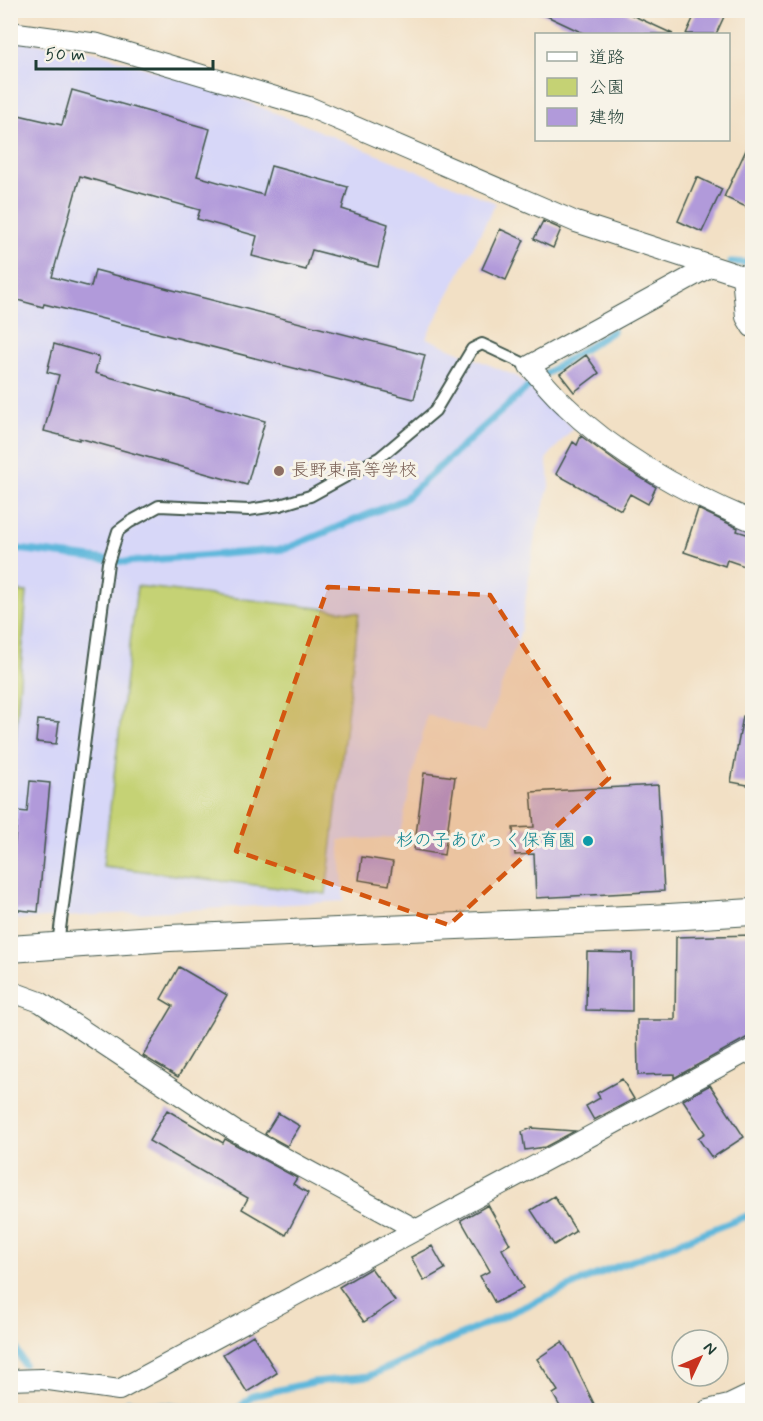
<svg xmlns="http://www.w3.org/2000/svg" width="763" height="1421" viewBox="0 0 763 1421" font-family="Mynerve,'Klee One',sans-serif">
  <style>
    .built { fill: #d7d7f8 }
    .green { fill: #c5d274; stroke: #728854; stroke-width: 1.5 }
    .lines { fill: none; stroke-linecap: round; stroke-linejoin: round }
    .stream { stroke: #5eb7db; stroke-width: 7 }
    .building { fill: #b19ada }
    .service-casing { stroke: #3f554a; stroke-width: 14 }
    .minor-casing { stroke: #3f554a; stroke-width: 22 }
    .tertiary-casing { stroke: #3f554a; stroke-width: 28 }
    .service { stroke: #fff; stroke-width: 10 }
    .minor { stroke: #fff; stroke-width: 20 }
    .tertiary { stroke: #fff; stroke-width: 26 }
    .marked { fill: #d45610; fill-opacity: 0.2; stroke: #d45610; stroke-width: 4.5; stroke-dasharray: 12 8; stroke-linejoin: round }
    .education-dot { fill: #8d6e63; stroke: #f7f3e8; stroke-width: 2 }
    .culture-dot { fill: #0f9aa8; stroke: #f7f3e8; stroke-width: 2 }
    .labels { text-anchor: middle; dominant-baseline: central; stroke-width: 6; stroke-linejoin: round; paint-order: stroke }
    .education-label { font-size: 18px; fill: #785e54; stroke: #f7f3e8; text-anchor: start }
    .culture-label { font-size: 18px; fill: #0d838f; stroke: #f7f3e8; text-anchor: end }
  </style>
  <rect width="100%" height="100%" fill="#f7f3e8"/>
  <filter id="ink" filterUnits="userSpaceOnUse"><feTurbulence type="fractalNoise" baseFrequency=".0167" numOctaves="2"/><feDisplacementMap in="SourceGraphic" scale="12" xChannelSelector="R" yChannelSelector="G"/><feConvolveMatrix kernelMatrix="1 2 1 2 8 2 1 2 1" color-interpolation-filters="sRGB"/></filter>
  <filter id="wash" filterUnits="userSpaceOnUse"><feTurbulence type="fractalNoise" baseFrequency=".008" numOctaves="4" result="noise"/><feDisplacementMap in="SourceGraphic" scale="24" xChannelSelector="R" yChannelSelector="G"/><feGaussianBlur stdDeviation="1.35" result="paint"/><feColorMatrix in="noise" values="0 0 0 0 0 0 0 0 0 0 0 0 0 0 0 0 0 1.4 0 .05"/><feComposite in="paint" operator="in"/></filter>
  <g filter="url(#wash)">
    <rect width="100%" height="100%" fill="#f2e0c5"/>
    <path class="built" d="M 11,40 L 96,52 L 236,97 L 496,203 L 426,338 L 518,377 L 573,428 L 546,459 L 550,483 L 535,537 L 521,630 L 485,732 L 427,715 L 399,837 L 339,840 L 344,901 L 11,920 Z"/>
    <path class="green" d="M 137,586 L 359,613 L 326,894 L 103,866 Z
      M 11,591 L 27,592 L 11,795 L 10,591 Z"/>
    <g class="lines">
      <path class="stream" d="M 731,262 L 752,263
        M 547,373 L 613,331
        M 10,548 L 125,562 L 285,549 L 403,500 L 530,385
        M 10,1337 L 24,1364
        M 128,1402 L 211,1410
        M 237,1410 L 252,1396 L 314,1382 L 369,1376 L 598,1274 L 752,1214"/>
    </g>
    <g id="blocks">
      <path class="building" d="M 534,10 L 621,10 L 673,34 L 585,34 Z
        M 697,10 L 727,10 L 716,34 L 686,34 Z
        M 72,90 L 210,129 L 197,176 L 263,195 L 271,166 L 348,187 L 342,209 L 388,224 L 378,267 L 312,250 L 306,270 L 252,256 L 257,236 L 197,219 L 200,210 L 80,176 L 52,277 L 91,287 L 95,270 L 425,355 L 414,399 L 84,314 L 44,304 L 43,307 L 10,298 L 10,113 L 62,125 Z
        M 753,135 L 753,210 L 724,197 Z
        M 697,177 L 722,189 L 702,232 L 678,221 Z
        M 543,221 L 561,229 L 553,248 L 534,239 Z
        M 500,229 L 524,240 L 506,280 L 482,269 Z
        M 54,344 L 99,357 L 95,373 L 265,421 L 247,485 L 79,438 L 79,440 L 44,431 L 59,375 L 47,372 Z
        M 586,355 L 599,373 L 574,392 L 560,374 Z
        M 581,436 L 623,467 L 656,487 L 648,504 L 630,494 L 621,510 L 556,474 L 573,442 L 577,445 Z
        M 698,509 L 738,528 L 737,531 L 753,536 L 753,569 L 727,560 L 725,566 L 684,552 Z
        M 743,716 L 753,717 L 753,786 L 731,782 Z
        M 38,720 L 59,722 L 56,744 L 36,742 Z
        M 424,773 L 455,777 L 444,855 L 414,850 Z
        M 30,781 L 50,783 L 38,912 L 10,909 L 10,887 L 18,811 L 27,812 Z
        M 658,785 L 664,891 L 536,898 L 534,854 L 515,855 L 513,828 L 534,827 L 531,792 Z
        M 362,857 L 393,862 L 389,885 L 359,880 Z
        M 753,935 L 753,1037 L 746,1038 L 674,1078 L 674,1074 L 638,1075 L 637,1020 L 675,1020 L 676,937 Z
        M 587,952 L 632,953 L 632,1011 L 586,1010 Z
        M 179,967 L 227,995 L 178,1077 L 143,1056 L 173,1006 L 161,999 Z
        M 622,1079 L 634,1099 L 594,1120 L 586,1106 L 600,1098 L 597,1093 Z
        M 710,1085 L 744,1137 L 712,1158 L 698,1138 L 705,1133 L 683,1100 Z
        M 167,1110 L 223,1143 L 225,1139 L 297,1178 L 293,1184 L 308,1193 L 286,1235 L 242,1209 L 248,1198 L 149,1141 Z
        M 278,1113 L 300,1126 L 287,1146 L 265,1134 Z
        M 532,1128 L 575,1131 L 545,1147 L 525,1150 L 522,1132 Z
        M 554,1196 L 576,1231 L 554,1245 L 531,1210 Z
        M 488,1205 L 510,1244 L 502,1249 L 523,1288 L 495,1303 L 480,1276 L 490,1271 L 461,1220 Z
        M 432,1246 L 445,1269 L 424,1281 L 411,1257 Z
        M 371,1268 L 395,1301 L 364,1322 L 339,1287 Z
        M 253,1335 L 277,1373 L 247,1392 L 223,1354 Z
        M 562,1342 L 569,1353 L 597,1410 L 562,1410 L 553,1394 L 558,1391 L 537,1359 Z"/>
    </g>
  </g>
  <g filter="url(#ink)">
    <use href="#blocks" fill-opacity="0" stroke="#3f554a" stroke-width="1.5"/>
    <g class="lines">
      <g class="service-casing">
        <path id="service" d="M 58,944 L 108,563 L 118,531 L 130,522 L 159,506 L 249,510 L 280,505 L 310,496 L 379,458 L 435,411 L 472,349 L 482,344 L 529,366"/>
      </g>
      <g class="minor-casing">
        <path id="minor" d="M 10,32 L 98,44 L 309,107 L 576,222 L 742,276 L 752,276
          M 711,266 L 529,366 C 541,379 553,394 566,406 C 618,457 686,493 752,521
          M 742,276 L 746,317 L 752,327
          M 10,991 L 40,1002 L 235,1131 L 417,1230
          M 10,1380 L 42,1379 L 119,1390 L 752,1049
          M 708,1410 L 729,1405 L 752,1394"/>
      </g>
      <g class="tertiary-casing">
        <path id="tertiary" d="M 10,949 L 169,938 L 652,918 L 752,912"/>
      </g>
      <use href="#service" class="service"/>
      <use href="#minor" class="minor"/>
      <use href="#tertiary" class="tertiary"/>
    </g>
  </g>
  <path class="marked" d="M 328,587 L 490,595 L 609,778 L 449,925 L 236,851 Z"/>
  <circle class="education-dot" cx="279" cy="471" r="6"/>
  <circle class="culture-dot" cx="588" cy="841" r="6"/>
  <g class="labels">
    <g class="education-label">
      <text x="291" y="471">長野東高等学校</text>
    </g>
    <g class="culture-label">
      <text x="576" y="841">杉の子あぴっく保育園</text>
    </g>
  </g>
  <rect width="763" height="1421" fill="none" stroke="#f7f3e8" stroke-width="36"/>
  <rect x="535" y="33" width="195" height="108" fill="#f7f3e8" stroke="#a1aaa0" stroke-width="1.5"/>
  <rect x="547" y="52" width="30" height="9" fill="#ffffff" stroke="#a1aaa0" stroke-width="1.5"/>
  <text x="589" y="63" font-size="18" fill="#1f3d34">道路</text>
  <rect x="547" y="78" width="30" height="18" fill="#c5d274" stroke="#a1aaa0" stroke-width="1.5"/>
  <text x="589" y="93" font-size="18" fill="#1f3d34">公園</text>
  <rect x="547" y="108" width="30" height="18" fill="#b19ada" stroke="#a1aaa0" stroke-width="1.5"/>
  <text x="589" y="123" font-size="18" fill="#1f3d34">建物</text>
  <g transform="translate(700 1358) rotate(46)"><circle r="28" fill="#f7f3e8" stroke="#a1aaa0" stroke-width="1.5"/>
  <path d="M0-4.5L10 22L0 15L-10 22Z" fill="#c8321e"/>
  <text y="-9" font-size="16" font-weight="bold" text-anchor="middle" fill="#1f3d34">N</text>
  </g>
  <path d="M36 60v9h177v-9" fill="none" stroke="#1f3d34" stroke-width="3"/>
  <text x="45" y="60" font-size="18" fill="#1f3d34" stroke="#f7f3e8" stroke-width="4.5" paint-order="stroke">50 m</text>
</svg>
